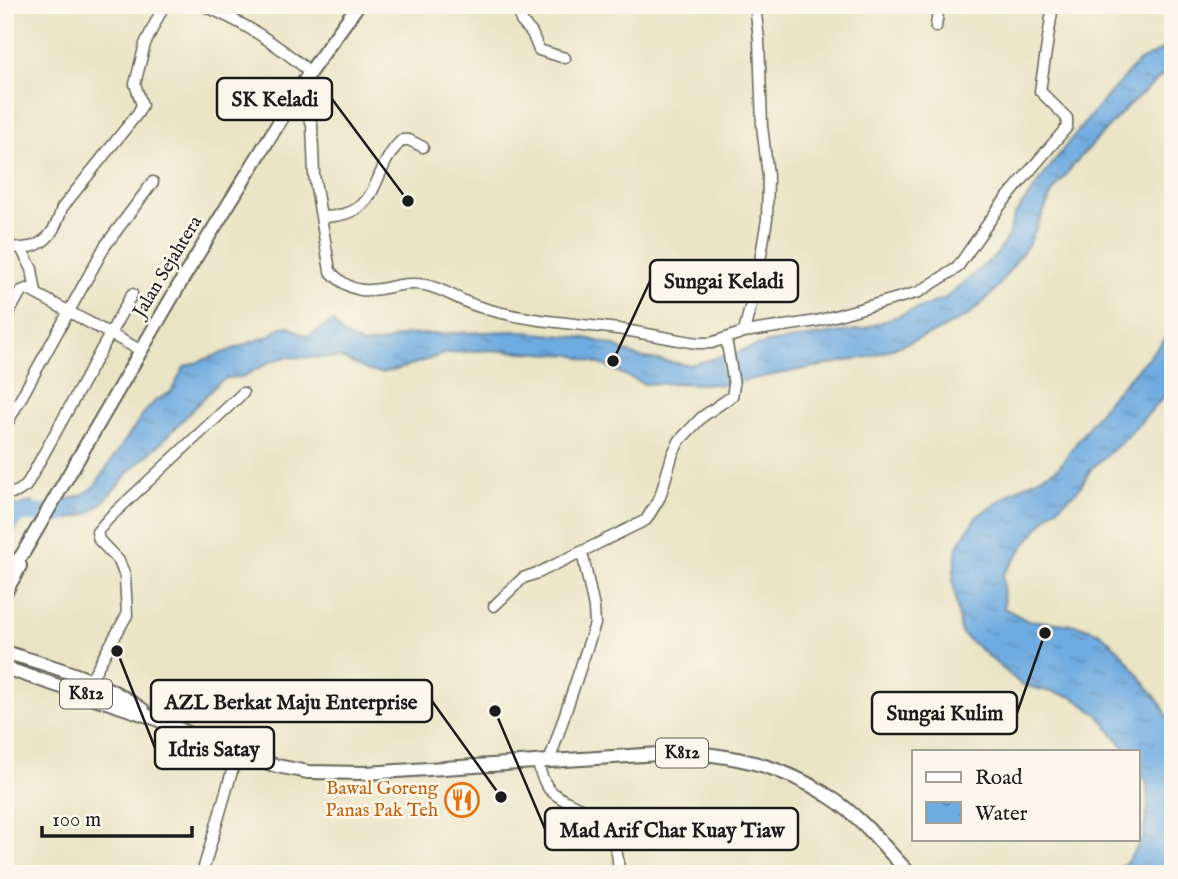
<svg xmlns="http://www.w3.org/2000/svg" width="1178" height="879" viewBox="0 0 1178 879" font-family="'IM FELL English',serif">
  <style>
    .water { fill: url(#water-ripples); stroke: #45647e; stroke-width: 2 }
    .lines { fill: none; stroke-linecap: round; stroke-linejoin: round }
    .river { stroke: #6eabe0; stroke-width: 18 }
    .minor-casing { stroke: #646257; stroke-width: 13 }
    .major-casing { stroke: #646257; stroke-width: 16 }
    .minor { stroke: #fff; stroke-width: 10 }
    .major { stroke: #fff; stroke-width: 12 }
    .labels { text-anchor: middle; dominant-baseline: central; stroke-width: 5; stroke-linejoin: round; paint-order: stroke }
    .shield { fill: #fbf7ec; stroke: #5f5e5a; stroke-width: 2 }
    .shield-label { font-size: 18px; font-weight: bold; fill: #1c1c1c }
    .street-label { font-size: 19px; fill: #1c1c1c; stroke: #fbf7ec }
    .food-label { font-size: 19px; fill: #c56008; stroke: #fbf7ec; text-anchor: end }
    .leader { fill: none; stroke: #1c1c1c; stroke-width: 2.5 }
    .callout-dot { fill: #1c1c1c; stroke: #fbf7ec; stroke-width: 2.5 }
    .callout { fill: #fbf7ec; stroke: #1c1c1c; stroke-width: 2.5 }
    .callout-label { font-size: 21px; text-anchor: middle; font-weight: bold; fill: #1c1c1c }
  </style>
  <defs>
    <pattern id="water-ripples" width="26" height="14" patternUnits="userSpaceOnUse" patternTransform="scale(1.75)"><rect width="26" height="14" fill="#6eabe0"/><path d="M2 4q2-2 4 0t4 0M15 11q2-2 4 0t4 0" fill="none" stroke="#5a8ab5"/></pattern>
  </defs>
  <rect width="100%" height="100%" fill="#fbf7ec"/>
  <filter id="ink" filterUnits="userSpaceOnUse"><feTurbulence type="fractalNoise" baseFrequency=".0143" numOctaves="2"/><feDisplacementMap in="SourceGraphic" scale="14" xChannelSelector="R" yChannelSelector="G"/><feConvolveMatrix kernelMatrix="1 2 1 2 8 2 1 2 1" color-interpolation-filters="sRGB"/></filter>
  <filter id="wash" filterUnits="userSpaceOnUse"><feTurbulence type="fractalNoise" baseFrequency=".00686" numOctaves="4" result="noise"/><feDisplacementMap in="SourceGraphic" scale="28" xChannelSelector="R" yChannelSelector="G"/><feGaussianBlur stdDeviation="1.57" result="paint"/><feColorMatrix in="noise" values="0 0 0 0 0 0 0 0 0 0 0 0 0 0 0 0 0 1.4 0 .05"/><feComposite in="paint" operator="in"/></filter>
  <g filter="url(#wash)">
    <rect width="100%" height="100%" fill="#eae4c5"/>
    <path class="water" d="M 1173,44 L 1173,66 L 1127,107 L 1075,163 L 1052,193 L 1030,242 L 993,293 L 969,315 L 936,332 L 873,356 L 737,382 L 734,353 L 767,343 L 863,329 L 946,298 L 996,255 L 1008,236 L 1014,216 L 1070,140 L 1111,92 L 1138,62 Z
      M 333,321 L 342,334 L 363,345 L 384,342 L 404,335 L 514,331 L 586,338 L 612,345 L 638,357 L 690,365 L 729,354 L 734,385 L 679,383 L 644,384 L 603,365 L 572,355 L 489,350 L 447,353 L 396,370 L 381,373 L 369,371 L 341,358 L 286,357 L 272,361 L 242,377 L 227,378 L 217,384 L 161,443 L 133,468 L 103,502 L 88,514 L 61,521 L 50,520 L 59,502 L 82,495 L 93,488 L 143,414 L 155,401 L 171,392 L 184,367 L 271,335 L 281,327 L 290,326 L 299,333 L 309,336 Z
      M 1173,331 L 1173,387 L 1124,440 L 1091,469 L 1079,489 L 1050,514 L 1033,534 L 1003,575 L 1004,608 L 1026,620 L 1077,625 L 1100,633 L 1119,650 L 1162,705 L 1173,730 L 1173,866 L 1168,874 L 1111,874 L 1128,861 L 1143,838 L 1148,807 L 1147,783 L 1138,768 L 1138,751 L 1127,751 L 1098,715 L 1073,697 L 1022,685 L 961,633 L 953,581 L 957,547 L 976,517 L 1014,491 L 1058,468 L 1108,400 Z
      M 33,502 L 10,538 L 5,539 L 5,508 Z"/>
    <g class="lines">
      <path class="river" d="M 5,519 L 25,513 L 60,514"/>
    </g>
  </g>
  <g filter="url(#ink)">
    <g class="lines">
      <g class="minor-casing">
        <path id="minor" d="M 202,5 C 245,23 274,42 310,72
          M 521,5 L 521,21 L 532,33 L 539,50 L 565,58
          M 936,27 L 939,5
          M 291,103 L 306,112 L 312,125 L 314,175 L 330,271 C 364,309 388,278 425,285 C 445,289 461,302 480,307 C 524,321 572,323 618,329 C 644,333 671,339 697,343 L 711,343 L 744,332 L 817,321 L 919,292 L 957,268 L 1000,206 L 1067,127 L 1067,118 L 1040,91 L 1053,5
          M 321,217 C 385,216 368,172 402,140 L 409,140 L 423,147
          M 5,246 C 11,246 17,248 22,248 C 47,247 56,229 62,208 L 138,113 L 142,105 L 135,84 L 145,44 L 164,5
          M 21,248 L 32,269 L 36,293
          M 5,320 L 21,291 L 27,289 L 140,350
          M 744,332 L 757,279 L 767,219 L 768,176 L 762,126 L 759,40 L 755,5
          M 5,427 L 105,246 L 153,182
          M 5,494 L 17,492 L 26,486 L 132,294
          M 494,606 L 523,578 L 540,572 L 646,520 L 660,497 L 673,453 L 680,440 L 702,417 L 732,396 L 734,385 L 726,338
          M 91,679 L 127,615 L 125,576 L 119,561 L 99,540 L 97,532 L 110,517 L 243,393
          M 549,762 L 595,624 L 594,608 L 582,552
          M 538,763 C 540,773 543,781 549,789 C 558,799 571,803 582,809 C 606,824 621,846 618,874
          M 202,874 L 237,754"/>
      </g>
      <g class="major-casing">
        <path id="major" d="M 5,576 L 22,555 L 185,275 L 310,72 L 358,5
          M 5,593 L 20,566
          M 5,652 C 57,668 98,678 143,710
          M 5,668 L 154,718 L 237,754 L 277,766 L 308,772 L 366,773 L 675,753 C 731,753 786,767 833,799 C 862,818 885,848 910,874"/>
      </g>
      <use href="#minor" class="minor"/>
      <use href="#major" class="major"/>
    </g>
  </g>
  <defs>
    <g id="restaurant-ring" transform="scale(1.75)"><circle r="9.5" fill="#fbf7ec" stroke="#e8710a" stroke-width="1.5"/><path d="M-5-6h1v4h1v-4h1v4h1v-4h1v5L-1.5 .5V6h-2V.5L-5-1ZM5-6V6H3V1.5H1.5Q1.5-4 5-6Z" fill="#e8710a"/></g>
  </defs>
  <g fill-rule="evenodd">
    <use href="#restaurant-ring" x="462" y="800"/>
  </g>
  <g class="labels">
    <g class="shield">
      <rect x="60" y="679.5" width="52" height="29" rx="5"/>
      <rect x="656" y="738.5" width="52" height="29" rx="5"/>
    </g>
    <g class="shield-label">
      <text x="86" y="694">K812</text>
      <text x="682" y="753">K812</text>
    </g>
    <g class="street-label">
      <text transform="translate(168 267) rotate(-59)">Jalan Sejahtera</text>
    </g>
    <g class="food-label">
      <text x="438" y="789">Bawal Goreng<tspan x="438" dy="22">Panas Pak Teh</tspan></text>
    </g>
  </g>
  <path class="leader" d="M408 201L332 99M613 361L650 281M501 797L432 701M1045 633L1017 713M117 651L155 748M495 711L545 829"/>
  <g class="callout-dot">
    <circle cx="408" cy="201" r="7"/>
    <circle cx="613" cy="361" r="7"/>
    <circle cx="501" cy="797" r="7"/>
    <circle cx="1045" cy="633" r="7"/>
    <circle cx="117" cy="651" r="7"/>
    <circle cx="495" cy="711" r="7"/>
  </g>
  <g class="callout">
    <rect x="217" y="78" width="115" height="42" rx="7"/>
    <rect x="650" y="260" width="148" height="42" rx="7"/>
    <rect x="151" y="680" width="281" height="42" rx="7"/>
    <rect x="872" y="692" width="145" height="42" rx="7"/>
    <rect x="155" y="727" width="119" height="42" rx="7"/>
    <rect x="545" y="808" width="253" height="42" rx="7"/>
  </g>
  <g class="callout-label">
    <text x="275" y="106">SK Keladi</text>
    <text x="724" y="288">Sungai Keladi</text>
    <text x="291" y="709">AZL Berkat Maju Enterprise</text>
    <text x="945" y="720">Sungai Kulim</text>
    <text x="214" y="756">Idris Satay</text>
    <text x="672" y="837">Mad Arif Char Kuay Tiaw</text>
  </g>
  <rect width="1178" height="879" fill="none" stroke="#fbf7ec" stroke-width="28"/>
  <rect x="912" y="750" width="228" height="91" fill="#fbf7ec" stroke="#a29f99" stroke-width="2"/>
  <rect x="926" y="772" width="35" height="10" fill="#ffffff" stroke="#a29f99" stroke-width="2"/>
  <text x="975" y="784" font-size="21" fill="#1c1c1c">Road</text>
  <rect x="926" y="802" width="35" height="21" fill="url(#water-ripples)" stroke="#a29f99" stroke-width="2"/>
  <text x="975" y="820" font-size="21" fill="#1c1c1c">Water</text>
  <path d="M42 826v10h150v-10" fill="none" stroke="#1c1c1c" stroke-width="3.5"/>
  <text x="52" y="826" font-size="21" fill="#1c1c1c" stroke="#fbf7ec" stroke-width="5" paint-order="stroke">100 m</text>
</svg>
